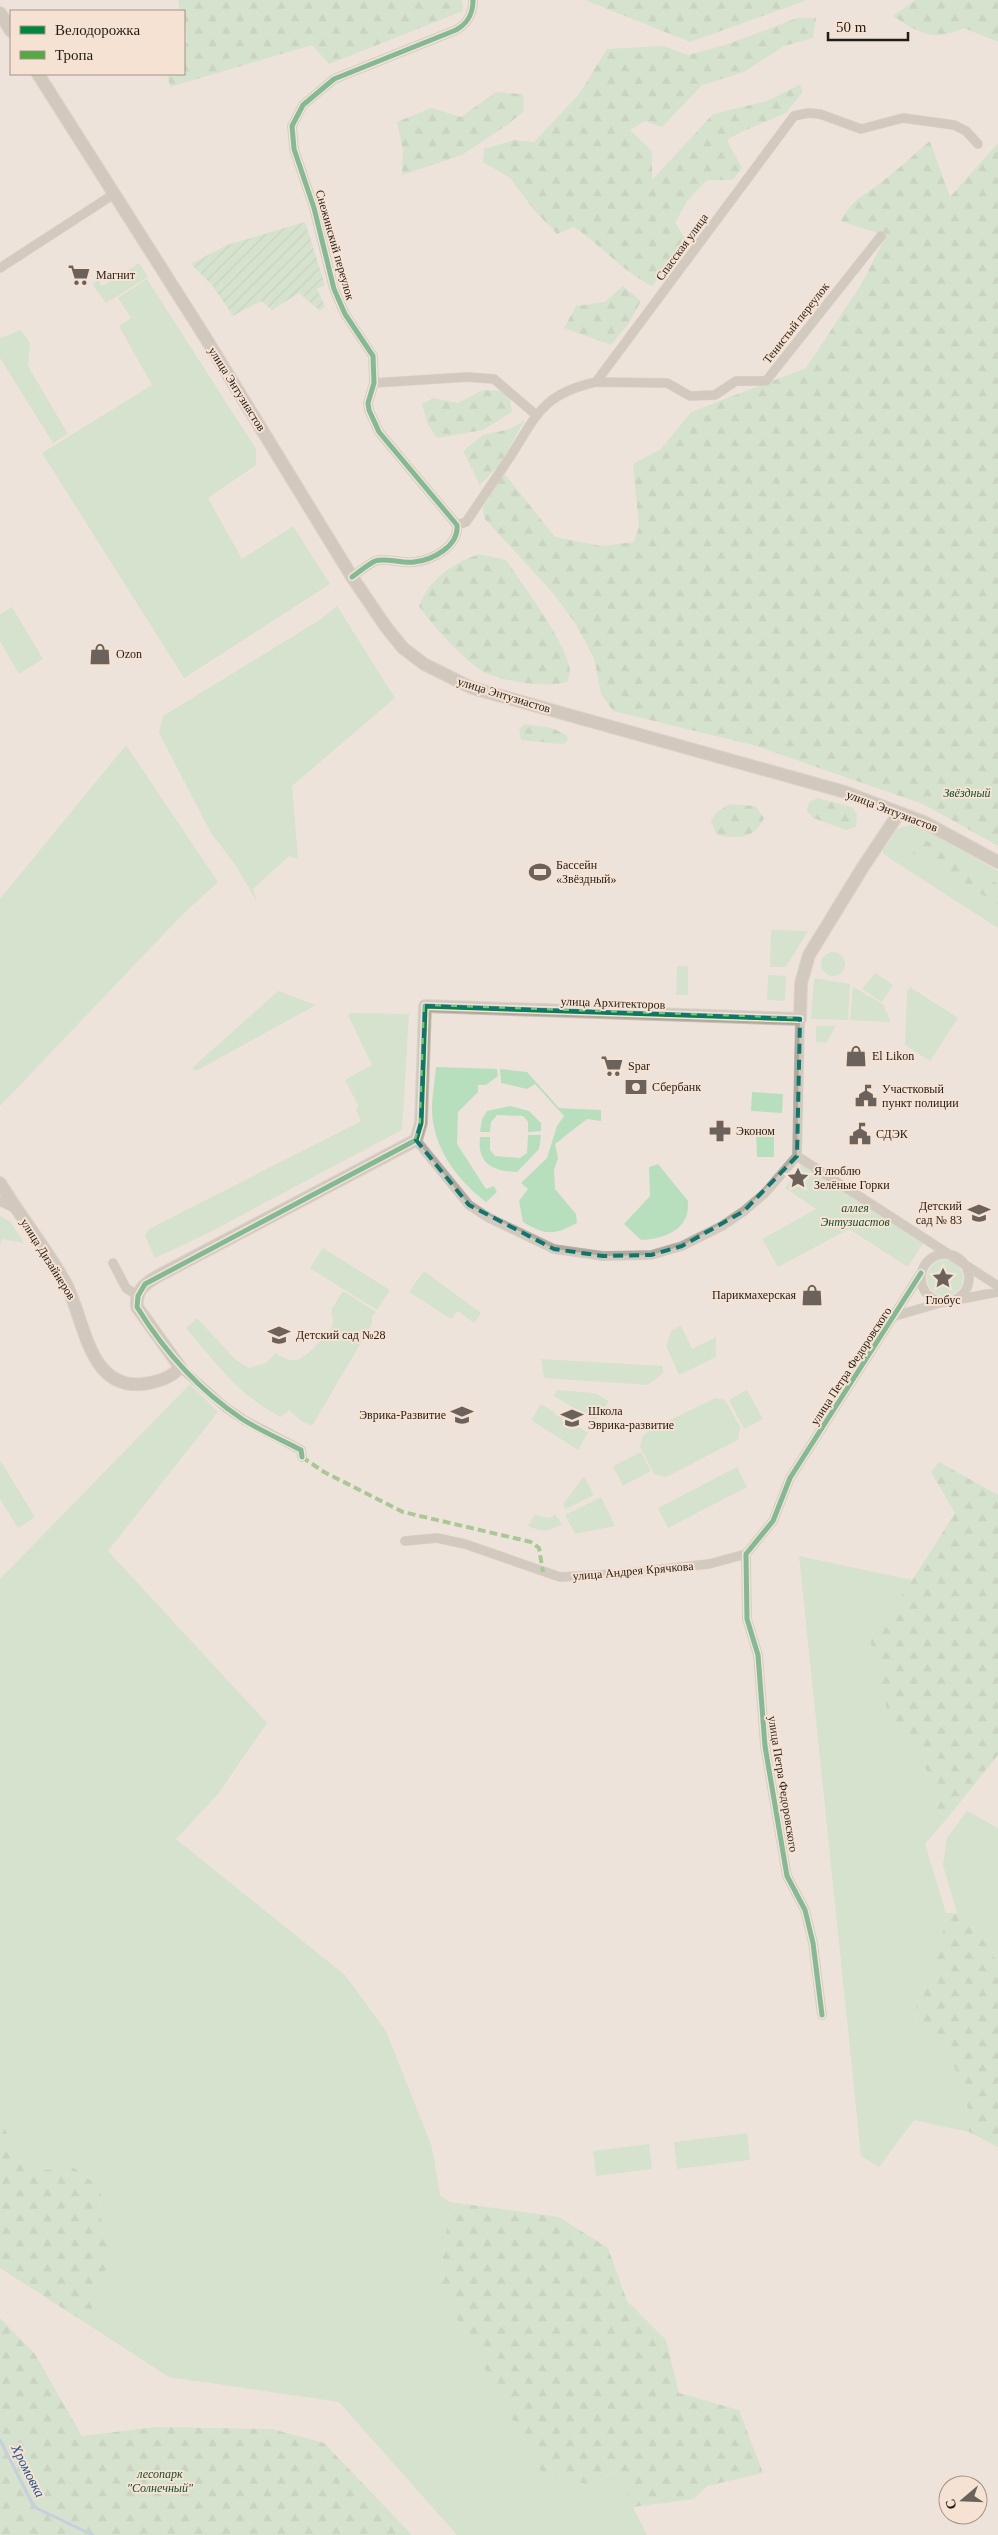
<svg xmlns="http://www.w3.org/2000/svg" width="998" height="2535" viewBox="0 0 998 2535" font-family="Georgia,serif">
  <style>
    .green { fill: #b7dfbd }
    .forest { fill: url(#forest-firs) }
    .garden { fill: url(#garden-furrows) }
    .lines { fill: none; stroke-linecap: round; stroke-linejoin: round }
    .stream { stroke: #93b6e0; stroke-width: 3 }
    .street-casing { stroke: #c8bfb9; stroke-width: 10 }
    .secondary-casing { stroke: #c8bfb9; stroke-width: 14 }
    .street { stroke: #b0aa9e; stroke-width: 9 }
    .secondary { stroke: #b0a89b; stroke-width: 12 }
    .quiet { stroke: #53a942; stroke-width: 4; stroke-dasharray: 8 4; stroke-linecap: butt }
    .cycleway-casing { stroke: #f6e2d2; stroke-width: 8 }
    .cycleway { stroke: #00873e; stroke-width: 5 }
    .marked { fill: none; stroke: #0f766e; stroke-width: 4; stroke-dasharray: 10 6; stroke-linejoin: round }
    .labels { text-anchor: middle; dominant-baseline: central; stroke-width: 4; stroke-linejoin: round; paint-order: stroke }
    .street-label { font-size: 12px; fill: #231c17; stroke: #f6e2d2 }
    .poi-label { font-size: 12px; fill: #231c17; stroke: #f6e2d2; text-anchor: start }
    .park-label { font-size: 12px; font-style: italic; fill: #13512e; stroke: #f6e2d2 }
    .water-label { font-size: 14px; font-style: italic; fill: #1c528e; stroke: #f6e2d2 }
  </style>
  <defs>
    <pattern id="forest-firs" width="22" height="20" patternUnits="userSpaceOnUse" patternTransform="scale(1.25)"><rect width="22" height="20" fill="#b7dfbd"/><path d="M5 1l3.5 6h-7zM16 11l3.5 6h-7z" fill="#9dbfa2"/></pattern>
    <pattern id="garden-furrows" width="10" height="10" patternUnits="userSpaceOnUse" patternTransform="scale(1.25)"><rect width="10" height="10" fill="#b7dfbd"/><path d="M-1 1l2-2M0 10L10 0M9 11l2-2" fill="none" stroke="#9dbfa2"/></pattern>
  </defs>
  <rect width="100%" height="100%" fill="#eee3da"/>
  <path class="green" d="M 139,263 L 148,277 L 106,303 L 92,284 L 98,280 L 102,286 Z
    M 147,279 L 256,449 L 256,465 L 208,498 L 242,559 L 293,526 L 330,584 L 184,678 L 42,453 L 152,385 L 119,326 L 131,318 L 118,298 Z
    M 21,330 L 30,343 L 28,366 L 68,434 L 53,443 L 0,358 L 0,338 Z
    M 337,606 L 395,698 L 292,786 L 298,859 L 289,856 L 253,889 L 257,902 L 236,866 L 211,833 L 159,733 L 163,716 L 321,619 Z
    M 12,607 L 43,659 L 19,674 L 0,641 L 0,614 Z
    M 126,745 L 218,882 L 182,915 L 0,1106 L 0,899 Z
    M 914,824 L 998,871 L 998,928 L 883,854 L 883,850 L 897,829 Z
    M 771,930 L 808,931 L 786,967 L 770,967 Z
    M821 964a12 12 0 1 1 24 0a12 12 0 1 1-24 0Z
    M 677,966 L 688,966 L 688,995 L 676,995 Z
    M 875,973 L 893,985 L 882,1002 L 862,989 Z
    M 768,975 L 786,976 L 785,1001 L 767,1000 Z
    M 814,978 L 850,984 L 848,1020 L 811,1019 Z
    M 853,987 L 883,1004 L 891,1022 L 850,1020 Z
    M 910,987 L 958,1018 L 930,1061 L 905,1045 L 907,991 Z
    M 278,991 L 316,1005 L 196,1071 L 192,1068 Z
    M 352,1013 L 409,1014 L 402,1130 L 206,1234 L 155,1258 L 145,1236 L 149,1229 L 361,1121 L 356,1110 L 358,1105 L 345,1080 L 372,1065 L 348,1015 Z
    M 816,1026 L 836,1026 L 826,1043 L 816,1042 Z
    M 436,1067 L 497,1069 L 498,1076 L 486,1085 L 478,1085 L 478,1092 L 458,1112 L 457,1144 L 486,1189 L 494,1186 L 497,1192 L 486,1202 C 457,1180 433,1148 432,1110 C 432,1096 435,1081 436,1067 Z
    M 500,1069 L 527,1072 L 559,1108 L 601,1110 L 601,1121 L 587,1119 L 555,1144 L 558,1158 L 554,1170 L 555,1189 L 576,1214 L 577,1223 C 554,1235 546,1236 523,1222 L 519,1201 L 528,1189 L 521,1183 L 547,1158 L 557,1126 L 564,1116 L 535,1084 L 527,1089 L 501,1083 Z
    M 752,1092 L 783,1094 L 782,1113 L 751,1111 Z
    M 510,1106 L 529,1111 L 541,1123 L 541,1131 L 528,1132 L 528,1122 L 523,1116 L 497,1115 L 491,1122 L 490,1132 L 480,1132 L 482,1119 L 487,1111 Z
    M 756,1133 L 774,1133 L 774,1157 L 757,1157 Z
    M 528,1135 L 541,1135 L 539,1149 L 517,1172 C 493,1171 477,1164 480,1137 L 490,1137 L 490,1150 L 495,1156 L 520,1158 L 527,1153 Z
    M 802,1163 L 924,1242 L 908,1267 L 849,1229 L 778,1267 L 762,1239 L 816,1209 L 785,1188 Z
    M 658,1164 L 688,1201 C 688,1206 688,1213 686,1217 C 679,1234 658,1239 641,1240 L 624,1224 L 650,1196 L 649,1167 Z
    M 0,1216 L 10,1221 L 24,1243 L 2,1239 L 0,1244 Z
    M 323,1248 L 390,1290 L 377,1310 L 310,1268 Z
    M927 1278a18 18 0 1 1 36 0a18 18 0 1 1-36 0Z
    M 424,1271 L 481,1313 L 474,1323 L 458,1311 L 451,1319 L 409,1292 Z
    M 343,1291 L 376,1312 L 372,1316 L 372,1324 L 312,1426 L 301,1421 L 289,1410 L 281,1417 C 241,1398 214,1361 186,1328 L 197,1318 L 236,1360 L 249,1368 L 266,1363 L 276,1353 C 296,1368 305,1357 319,1342 C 323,1337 330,1332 332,1326 C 334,1321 332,1316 331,1310 Z
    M 681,1326 L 692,1349 L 716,1337 L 716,1357 L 679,1375 L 666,1346 L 672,1330 Z
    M 541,1359 L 663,1366 L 663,1373 L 648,1385 L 544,1378 Z
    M 190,1384 L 218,1412 L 108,1551 L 267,1723 L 218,1794 L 176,1839 L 345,1975 L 386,2031 L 432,2147 L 440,2195 L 450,2202 L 439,2287 L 543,2475 L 590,2485 L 618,2470 L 633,2507 L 647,2535 L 457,2535 L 339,2402 L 169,2377 L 84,2322 L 97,2302 L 101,2188 L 73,2167 L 25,2172 L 0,2118 L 0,1579 Z
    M 557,1390 L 594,1393 L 609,1401 L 595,1421 L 554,1396 Z
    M 747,1390 L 763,1419 L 744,1429 L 729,1400 Z
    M 716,1398 L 725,1400 L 740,1426 L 738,1440 L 666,1477 L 654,1474 L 640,1447 L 642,1437 L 653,1428 Z
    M 541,1404 L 588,1433 L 578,1450 L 531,1420 Z
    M 641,1452 L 651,1471 L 623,1486 L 613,1466 Z
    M 0,1460 L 35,1517 L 18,1528 L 0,1499 Z
    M 737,1467 L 747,1487 L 668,1528 L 658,1508 Z
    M 584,1476 L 594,1495 L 566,1509 L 563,1505 Z
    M 601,1497 L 615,1526 L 575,1534 L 565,1515 Z
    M 555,1514 L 562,1524 C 549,1532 541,1532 528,1526 L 535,1515 L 550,1518 Z
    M 799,1556 L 912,1580 L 906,1590 L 890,1721 L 920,1751 L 939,1813 L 949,1816 L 925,1844 L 946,1913 L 939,1954 L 916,2004 L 917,2031 L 951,2057 L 967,2104 L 969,2132 L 914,2120 L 879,2167 L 861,2156 Z
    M 967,1811 L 998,1828 L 998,1965 L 990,1947 L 957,1913 L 943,1865 L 947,1838 Z
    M 747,2133 L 750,2160 L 677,2169 L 674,2142 Z
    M 649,2144 L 652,2169 L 596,2176 L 593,2151 Z"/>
  <path class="forest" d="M 178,0 L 462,0 L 463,11 L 329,64 L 312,45 L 170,87 L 167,74 L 184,74 L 184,46 L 187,42 L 184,11 L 180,11 Z
    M 585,0 L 807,0 L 690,42 Z
    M 915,0 L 998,0 L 998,42 L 964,28 C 933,42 919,33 893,16 Z
    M 797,18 L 816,18 L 813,38 L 784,46 L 744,72 L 702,85 L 662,127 L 645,121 L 630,130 L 652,151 L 652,180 L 713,114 L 767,101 L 801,84 L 802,93 L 786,113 L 743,131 L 727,140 L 742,168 L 733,180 L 707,180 L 688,200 L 675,222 L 688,244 L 652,286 C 623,272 601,245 574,227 L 557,234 L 534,210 L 510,178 L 483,162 L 484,149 L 514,140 L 534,142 L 579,94 L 607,49 L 663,46 L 688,55 L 728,44 Z
    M 496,92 L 523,94 L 524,111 L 507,125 L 462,155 L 402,175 L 403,151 L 397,122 L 431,108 L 461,117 Z
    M 930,141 L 950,197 L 998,143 L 998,846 L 923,804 L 753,745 L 613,711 L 601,694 L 594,658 L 575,623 L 553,593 L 484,518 L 483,507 L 504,473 L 555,537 L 601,546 L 634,542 L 639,527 L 633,464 L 661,449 L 691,412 L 806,368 L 862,283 L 886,236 L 841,221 C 852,200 861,197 879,184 C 897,171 913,155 930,141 Z
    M 623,286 L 641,301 L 629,323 L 611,345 L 564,328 L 576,306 L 605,302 Z
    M 483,390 L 503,391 L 510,399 L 512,412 L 483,430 L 437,438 L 428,425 L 422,404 L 433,398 L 458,403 Z
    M 525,420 L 500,464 L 480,485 L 463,451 L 483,435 L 510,429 Z
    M 479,554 L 506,560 C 522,584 567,643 570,670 C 570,674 568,678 567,682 C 546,688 503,682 484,672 C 468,664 428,621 419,606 C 430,578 452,564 479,554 Z
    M 524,724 L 552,728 L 565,734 L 568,739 L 566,743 L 560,744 L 521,740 L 519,729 Z
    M 817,798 L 852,807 L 857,814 L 856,827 L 846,830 L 813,818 L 807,811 L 809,802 Z
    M 729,804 L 755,806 L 764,818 C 755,839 738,839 717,835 L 711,821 L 715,814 Z
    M 903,836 L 919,836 L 998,884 L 998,904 L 911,852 L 906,846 Z
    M 939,1462 L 998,1495 L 998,1755 L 949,1816 L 939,1813 L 920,1751 L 890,1721 L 869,1636 L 906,1590 L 955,1513 L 931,1472 Z
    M 946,1913 L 957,1913 L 990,1947 L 998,1965 L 998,2147 L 969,2132 L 967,2104 L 951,2057 L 917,2031 L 916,2004 L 939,1954 Z
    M 0,2118 L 25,2172 L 73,2167 L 101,2188 L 100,2218 L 114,2238 L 97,2302 L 84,2322 L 0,2268 Z
    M 450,2202 L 559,2217 L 608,2248 L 627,2301 L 666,2340 L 679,2393 L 739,2410 L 763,2473 L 707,2486 L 694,2499 L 633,2507 L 617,2470 L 590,2485 L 543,2475 L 439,2287 Z
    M 0,2318 L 35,2354 L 82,2436 L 156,2427 L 272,2429 L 324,2443 L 412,2535 L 0,2535 Z"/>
  <path class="garden" d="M 305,222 L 325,285 L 317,289 L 325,306 L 320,311 L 299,293 L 272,310 L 261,301 L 233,316 L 212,285 L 191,264 L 227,245 Z"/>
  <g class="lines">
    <path class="stream" d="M 0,2440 L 34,2507 L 93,2535"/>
    <g class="street-casing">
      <path id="street" d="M 0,268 L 114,194
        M 596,382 L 667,383 L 690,396 L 715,395 L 736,381 L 766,381 L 881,236
        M 374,383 L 467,377 L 494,379 L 535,414
        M 457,525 L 466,522 C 481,500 495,479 510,457 C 537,415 542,394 596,382 L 794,116 L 808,113 L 820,114 L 861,129 L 903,118 L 954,125 L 966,131 L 978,144
        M 352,577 C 359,572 367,565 375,561 C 385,557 402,564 414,562 C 433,560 459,546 457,525 L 379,432 L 369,410 L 368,403 L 374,383 L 373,356 L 345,314 L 334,289 L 314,208 L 294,149 L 292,126 L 303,105 L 334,79 L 456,30 C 468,23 473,14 473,0
        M 416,1140 L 469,1205 L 489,1218 L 554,1249 L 603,1256 L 651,1255 L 682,1246 L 722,1226 L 744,1211 L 765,1193 L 797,1156 L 800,1019
        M 797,1156 L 998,1286
        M 0,1201 L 14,1208
        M921 1278a24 24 0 1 1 48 0a24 24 0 1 1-48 0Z
        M 113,1263 L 126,1288 L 138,1296
        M 956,1300 L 998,1292
        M 895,1316 L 943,1302
        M 180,1367 L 225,1407 L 244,1420 L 301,1450 L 302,1457
        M 405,1541 L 437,1538 L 465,1544 L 560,1577 L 618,1574 L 709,1564 L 746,1554
        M 822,2015 L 813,1943 L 805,1910 L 787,1876 L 765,1746 L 758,1655 L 747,1619 L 746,1554 L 773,1521 L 790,1478 L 921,1273"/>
    </g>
    <g class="secondary-casing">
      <path id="secondary" d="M 0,13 L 11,31
        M 38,74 L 205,337 L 352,577 L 386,627 L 403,648 L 424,664 L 472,688 L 845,792 L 924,822 L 998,862
        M 0,1183 C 20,1216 45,1247 65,1282 C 85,1318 87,1390 143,1384 C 157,1382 172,1378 180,1367 L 137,1307 C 135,1290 146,1283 158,1276 L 416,1140 L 421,1123 L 425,1006 L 800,1019 L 801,983 L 809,955 L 863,867 L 899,813"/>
    </g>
    <use href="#street" class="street"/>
    <use href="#secondary" class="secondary"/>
    <path class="quiet" d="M 302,1457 L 324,1472 L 403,1512 L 531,1542 L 539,1548 L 543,1572"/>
    <g class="cycleway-casing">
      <path id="cycleway" d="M 352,577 C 359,572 367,565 375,561 C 385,557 402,564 414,562 C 433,560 459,546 457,525 L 379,432 L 369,410 L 368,403 L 374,383 L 373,356 L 345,314 L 334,289 L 314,208 L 294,149 L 292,126 L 303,105 L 334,79 L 456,30 C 468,23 473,14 473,0
        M 302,1457 L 301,1450 C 282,1440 261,1431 242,1419 C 199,1390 164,1351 137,1307 L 138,1296 L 145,1284 L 416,1140 L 421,1123 L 425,1006 L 800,1019
        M 822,2015 L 813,1943 L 805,1910 L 787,1876 L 765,1746 L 758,1655 L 747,1619 L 746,1554 L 773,1521 L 790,1478 L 921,1273"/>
    </g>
    <use href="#cycleway" class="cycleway"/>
  </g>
  <path d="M0 0H998V2535H0ZM 425,1006 L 800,1019 L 797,1156 L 744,1211 L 682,1246 L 651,1255 L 603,1256 L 554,1249 L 469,1205 L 416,1140 L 421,1123 Z" fill="#eee3da" fill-opacity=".55" fill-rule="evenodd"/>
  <path class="marked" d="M 425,1006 L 800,1019 L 797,1156 L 744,1211 L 682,1246 L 651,1255 L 603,1256 L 554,1249 L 469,1205 L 416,1140 L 421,1123 Z"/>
  <defs>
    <g id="supermarket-bare" transform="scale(1.725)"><path d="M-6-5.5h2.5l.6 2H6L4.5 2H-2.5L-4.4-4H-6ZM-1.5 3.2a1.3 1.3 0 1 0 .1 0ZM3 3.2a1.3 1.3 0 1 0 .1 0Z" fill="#6a625b" stroke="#f6e2d2" stroke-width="2.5" paint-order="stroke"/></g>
    <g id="shop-bare" transform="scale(1.725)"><path d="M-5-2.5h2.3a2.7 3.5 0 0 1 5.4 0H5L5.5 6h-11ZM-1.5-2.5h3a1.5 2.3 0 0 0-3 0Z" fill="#6a625b" stroke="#f6e2d2" stroke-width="2.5" paint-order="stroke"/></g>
    <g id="stadium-bare" transform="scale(1.725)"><path d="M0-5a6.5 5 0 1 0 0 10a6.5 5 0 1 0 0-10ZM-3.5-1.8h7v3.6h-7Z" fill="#6a625b" stroke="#f6e2d2" stroke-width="2.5" paint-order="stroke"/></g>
    <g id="bank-bare" transform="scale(1.725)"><path d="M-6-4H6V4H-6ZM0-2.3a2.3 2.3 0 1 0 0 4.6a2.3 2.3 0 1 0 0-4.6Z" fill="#6a625b" stroke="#f6e2d2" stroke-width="2.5" paint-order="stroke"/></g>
    <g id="civic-bare" transform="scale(1.725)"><path d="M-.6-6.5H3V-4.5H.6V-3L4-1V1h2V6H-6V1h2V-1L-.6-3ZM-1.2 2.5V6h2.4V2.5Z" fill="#6a625b" stroke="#f6e2d2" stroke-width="2.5" paint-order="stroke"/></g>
    <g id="pharmacy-bare" transform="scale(1.725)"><path d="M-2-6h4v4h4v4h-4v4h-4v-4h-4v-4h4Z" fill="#6a625b" stroke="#f6e2d2" stroke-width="2.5" paint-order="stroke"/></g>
    <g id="sight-bare" transform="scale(1.725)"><path d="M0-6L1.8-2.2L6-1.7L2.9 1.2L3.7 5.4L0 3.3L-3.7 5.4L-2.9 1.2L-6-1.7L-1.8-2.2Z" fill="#6a625b" stroke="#f6e2d2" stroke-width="2.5" paint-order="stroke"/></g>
    <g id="school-bare" transform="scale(1.725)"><path d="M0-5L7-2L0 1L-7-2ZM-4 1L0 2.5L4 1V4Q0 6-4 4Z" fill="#6a625b" stroke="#f6e2d2" stroke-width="2.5" paint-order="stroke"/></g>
  </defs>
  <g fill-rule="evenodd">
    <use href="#supermarket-bare" x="79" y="275"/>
    <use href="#shop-bare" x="100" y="654"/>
    <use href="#stadium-bare" x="540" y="872"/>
    <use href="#shop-bare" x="856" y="1056"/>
    <use href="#supermarket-bare" x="612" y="1066"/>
    <use href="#bank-bare" x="636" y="1087"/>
    <use href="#civic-bare" x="866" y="1096"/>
    <use href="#pharmacy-bare" x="720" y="1131"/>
    <use href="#civic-bare" x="860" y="1134"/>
    <use href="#sight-bare" x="798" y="1178"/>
    <use href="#school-bare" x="979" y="1213"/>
    <use href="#sight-bare" x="943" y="1278"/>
    <use href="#shop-bare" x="812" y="1295"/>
    <use href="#school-bare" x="279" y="1335"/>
    <use href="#school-bare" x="462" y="1415"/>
    <use href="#school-bare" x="572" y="1418"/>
  </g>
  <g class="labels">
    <g class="street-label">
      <text transform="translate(335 245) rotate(74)">Снежинский переулок</text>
      <text transform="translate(682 247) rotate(-54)">Спасская улица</text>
      <text transform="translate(796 323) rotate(-52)">Тенистый переулок</text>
      <text transform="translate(237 389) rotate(58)">улица Энтузиастов</text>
      <text transform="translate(504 695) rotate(17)">улица Энтузиастов</text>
      <text transform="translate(892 811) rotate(21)">улица Энтузиастов</text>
      <text transform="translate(613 1003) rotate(2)">улица Архитекторов</text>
      <text transform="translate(48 1259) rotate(58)">улица Дизайнеров</text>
      <text transform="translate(851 1366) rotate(-57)">улица Петра Федоровского</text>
      <text transform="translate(633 1571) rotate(-5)">улица Андрея Крячкова</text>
      <text transform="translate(783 1784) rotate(81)">улица Петра Федоровского</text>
    </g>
    <g class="poi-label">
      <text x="96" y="275">Магнит</text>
      <text x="116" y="654">Ozon</text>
      <text x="556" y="865">Бассейн<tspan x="556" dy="14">«Звёздный»</tspan></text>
      <text x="872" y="1056">El Likon</text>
      <text x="628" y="1066">Spar</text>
      <text x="652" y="1087">Сбербанк</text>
      <text x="882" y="1089">Участковый<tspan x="882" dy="14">пункт полиции</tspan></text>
      <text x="736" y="1131">Эконом</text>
      <text x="876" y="1134">СДЭК</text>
      <text x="814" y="1171">Я люблю<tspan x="814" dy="14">Зелёные Горки</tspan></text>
      <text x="962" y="1206" text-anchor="end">Детский<tspan x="962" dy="14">сад № 83</tspan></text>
      <text x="796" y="1295" text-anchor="end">Парикмахерская</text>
      <text x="943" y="1300" text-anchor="middle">Глобус</text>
      <text x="296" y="1335">Детский сад №28</text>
      <text x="588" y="1411">Школа<tspan x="588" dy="14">Эврика-развитие</tspan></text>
      <text x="446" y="1415" text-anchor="end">Эврика-Развитие</text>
    </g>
    <g class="park-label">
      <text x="967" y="793">Звёздный</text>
      <text x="855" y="1208">аллея<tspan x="855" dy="14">Энтузиастов</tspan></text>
      <text x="160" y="2474">лесопарк<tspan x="160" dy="14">"Солнечный"</tspan></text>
    </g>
    <g class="water-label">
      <text transform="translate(28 2471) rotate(63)">Хромовка</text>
    </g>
  </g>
  <rect x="10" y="10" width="175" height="65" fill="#f6e2d2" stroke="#a29387"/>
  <rect x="20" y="26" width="25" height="8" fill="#00873e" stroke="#a29387"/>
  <text x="55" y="35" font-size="15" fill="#231c17">Велодорожка</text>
  <rect x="20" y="51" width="25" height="8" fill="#53a942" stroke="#a29387"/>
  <text x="55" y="60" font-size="15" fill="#231c17">Тропа</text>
  <g transform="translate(963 2500) rotate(251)"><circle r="24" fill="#f6e2d2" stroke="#a29387"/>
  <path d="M0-4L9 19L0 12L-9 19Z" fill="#6a625b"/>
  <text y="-8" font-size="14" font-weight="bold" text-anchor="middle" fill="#231c17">С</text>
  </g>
  <path d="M828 32v8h80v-8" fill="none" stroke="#231c17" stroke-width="2.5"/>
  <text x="836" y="32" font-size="15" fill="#231c17" stroke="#f6e2d2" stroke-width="4" paint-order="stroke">50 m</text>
</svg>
